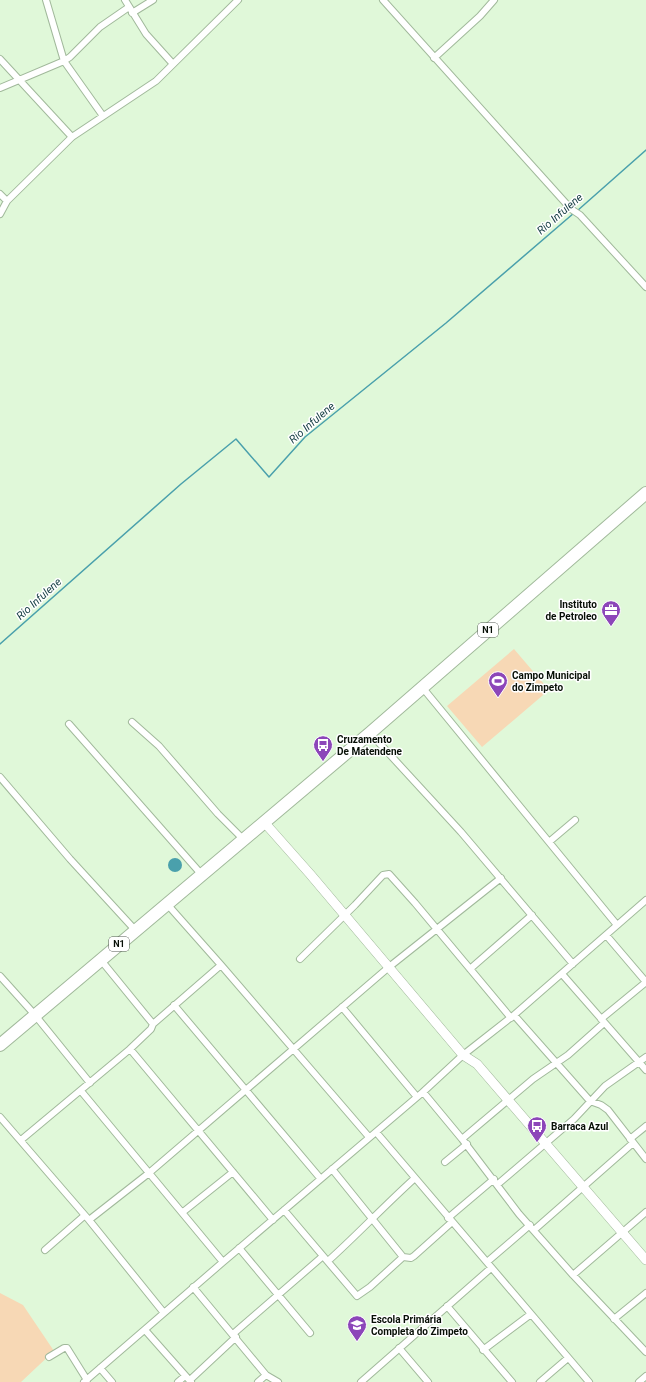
<svg xmlns="http://www.w3.org/2000/svg" width="646" height="1382" viewBox="0 0 646 1382" font-family="Roboto,sans-serif">
  <style>
    .green { fill: #f7d8b5 }
    .water { fill: #4aa0ac }
    .lines { fill: none; stroke-linecap: round; stroke-linejoin: round }
    .stream { stroke: #4aa0ac; stroke-width: 1.5 }
    .street-casing { stroke: #a1b99b; stroke-width: 8 }
    .secondary-casing { stroke: #a1b99b; stroke-width: 10 }
    .highway-casing { stroke: #a1b99b; stroke-width: 14 }
    .street { stroke: #fff; stroke-width: 6 }
    .secondary { stroke: #fff; stroke-width: 9 }
    .highway { stroke: #fff; stroke-width: 12 }
    .labels { text-anchor: middle; dominant-baseline: central; stroke-width: 3; stroke-linejoin: round; paint-order: stroke }
    .shield { fill: #fff; stroke: #515751; stroke-width: 1 }
    .shield-label { font-size: 9px; font-weight: bold; fill: #070f06 }
    .poi-label { font-size: 10px; font-weight: bold; fill: #070f06; stroke: #fff; text-anchor: start }
    .water-label { font-size: 11px; font-style: italic; fill: #184046; stroke: #fff }
  </style>
  <rect width="100%" height="100%" fill="#e0f8d9"/>
  <path class="green" d="M 514,649 L 549,690 L 482,747 L 447,706 Z
    M 0,1293 L 23,1305 L 54,1351 L 21,1382 L 0,1382 Z"/>
  <path class="water" d="M168 865a7 7 0 1 1 14 0a7 7 0 1 1-14 0Z"/>
  <g class="lines">
    <path class="stream" d="M 577,211 L 646,150
      M 0,644 L 181,484 L 236,439 L 269,477 L 305,437 L 446,323 L 574,213"/>
    <g class="street-casing">
      <path id="street" d="M 46,0 L 64,61 L 103,116
        M 125,0 L 146,34 L 173,64
        M 383,0 L 571,209 L 580,215 L 646,287
        M 132,13 L 153,0
        M 434,58 L 480,16 L 494,0
        M 0,59 L 72,137
        M 0,88 L 64,61 L 70,57 L 100,27 L 129,7
        M 0,194 L 7,201
        M 0,214 L 7,201 L 72,137 L 156,81 L 238,0
        M 422,687 L 617,925
        M 132,722 L 159,746 L 218,814 L 243,839
        M 69,724 L 202,875
        M 370,733 L 461,832 L 573,964
        M 0,777 L 70,859 L 136,931
        M 549,842 L 575,820
        M 167,904 L 221,965 L 369,1137
        M 606,935 L 646,982
        M 100,959 L 153,1024
        M 300,959 L 355,905 L 383,875 L 389,874 L 415,903 L 511,1018
        M 470,969 L 532,915
        M 562,974 L 646,1070
        M 0,976 L 35,1015 L 90,1083
        M 174,1005 L 320,1178
        M 342,1007 L 417,1097
        M 514,1015 L 590,1101 L 601,1105 L 608,1110 L 646,1159
        M 601,1019 L 646,982
        M 130,1049 L 273,1220
        M 81,1091 L 223,1262
        M 423,1092 L 462,1139 L 519,1214 L 573,1275 L 646,1352
        M 0,1117 L 89,1220 L 164,1313
        M 376,1132 L 589,1382
        M 462,1139 L 533,1079 L 568,1055 L 604,1023
        M 630,1139 L 646,1126
        M 21,1140 L 130,1049 L 151,1029 L 153,1024 L 221,965
        M 445,1162 L 467,1144
        M 332,1169 L 403,1257
        M 498,1184 L 574,1119 L 605,1086 L 646,1057
        M 284,1210 L 357,1296 L 370,1287 L 403,1257 L 411,1258 L 414,1256 L 452,1222
        M 183,1212 L 233,1172
        M 448,1218 L 494,1179
        M 89,1220 L 149,1173 L 389,967 L 501,878
        M 534,1230 L 633,1143
        M 239,1248 L 310,1333
        M 45,1250 L 84,1216
        M 328,1261 C 358,1234 385,1205 415,1178
        M 487,1262 L 530,1225
        M 573,1275 L 646,1212
        M 193,1287 L 266,1375 L 278,1382
        M 447,1306 L 512,1382
        M 614,1319 L 646,1293
        M 145,1330 L 191,1382
        M 233,1334 L 323,1256
        M 399,1348 L 428,1382
        M 483,1350 L 531,1314
        M 49,1357 L 64,1348 L 67,1348 L 87,1380
        M 100,1368 L 112,1382
        M 190,1380 L 236,1337
        M 84,1382 L 223,1262 L 423,1092 L 463,1055 L 514,1015 L 646,900
        M 178,1382 L 185,1376
        M 258,1382 L 266,1375
        M 361,1382 L 491,1268
        M 540,1382 L 568,1358
        M 639,1382 L 646,1376"/>
    </g>
    <g class="secondary-casing">
      <path id="secondary" d="M 264,822 L 310,874 L 463,1055 L 477,1064 L 646,1260"/>
    </g>
    <g class="highway-casing">
      <path id="highway" d="M 0,1045 L 370,733 L 646,493"/>
    </g>
    <use href="#street" class="street"/>
    <use href="#secondary" class="secondary"/>
    <use href="#highway" class="highway"/>
  </g>
  <defs>
    <g id="office-pin" transform="scale(1)"><path d="M0 17L-7.5 6A9.5 9.5 0 1 1 7.5 6Z" fill="#8c46b9" stroke="#fff"/><path d="M-6-3h4V-5.5h4V-3h4V5H-6ZM-1-4.5V-3h2v-1.5ZM-6 0V1H6V0Z" fill="#fff"/></g>
    <g id="stadium-pin" transform="scale(1)"><path d="M0 17L-7.5 6A9.5 9.5 0 1 1 7.5 6Z" fill="#8c46b9" stroke="#fff"/><path d="M0-5a6.5 5 0 1 0 0 10a6.5 5 0 1 0 0-10ZM-3.5-1.8h7v3.6h-7Z" fill="#fff"/></g>
    <g id="bus-pin" transform="scale(1)"><path d="M0 17L-7.5 6A9.5 9.5 0 1 1 7.5 6Z" fill="#8c46b9" stroke="#fff"/><path d="M-5-6H5V4H4V6H2V4H-2V6H-4V4H-5ZM-3.5-4V0h7V-4ZM-3.5 1.2v1.5H-2V1.2ZM2 1.2v1.5H3.5V1.2Z" fill="#fff"/></g>
    <g id="school-pin" transform="scale(1)"><path d="M0 17L-7.5 6A9.5 9.5 0 1 1 7.5 6Z" fill="#8c46b9" stroke="#fff"/><path d="M0-5L7-2L0 1L-7-2ZM-4 1L0 2.5L4 1V4Q0 6-4 4Z" fill="#fff"/></g>
  </defs>
  <g fill-rule="evenodd">
    <use href="#office-pin" x="611" y="610"/>
    <use href="#stadium-pin" x="498" y="681"/>
    <use href="#bus-pin" x="323" y="745"/>
    <use href="#bus-pin" x="537" y="1126"/>
    <use href="#school-pin" x="357" y="1325"/>
  </g>
  <g class="labels">
    <g class="shield">
      <rect x="478" y="623" width="20" height="14" rx="3"/>
      <rect x="109" y="937" width="20" height="14" rx="3"/>
    </g>
    <g class="shield-label">
      <text x="488" y="630">N1</text>
      <text x="119" y="944">N1</text>
    </g>
    <g class="poi-label">
      <text x="597" y="604" text-anchor="end">Instituto<tspan x="597" dy="12">de Petroleo</tspan></text>
      <text x="512" y="675">Campo Municipal<tspan x="512" dy="12">do Zimpeto</tspan></text>
      <text x="337" y="739">Cruzamento<tspan x="337" dy="12">De Matendene</tspan></text>
      <text x="551" y="1126">Barraca Azul</text>
      <text x="371" y="1319">Escola Primária<tspan x="371" dy="12">Completa do Zimpeto</tspan></text>
    </g>
    <g class="water-label">
      <text transform="translate(560 214) rotate(-41)">Rio Infulene</text>
      <text transform="translate(312 423) rotate(-41)">Rio Infulene</text>
      <text transform="translate(39 599) rotate(-42)">Rio Infulene</text>
    </g>
  </g>
</svg>
